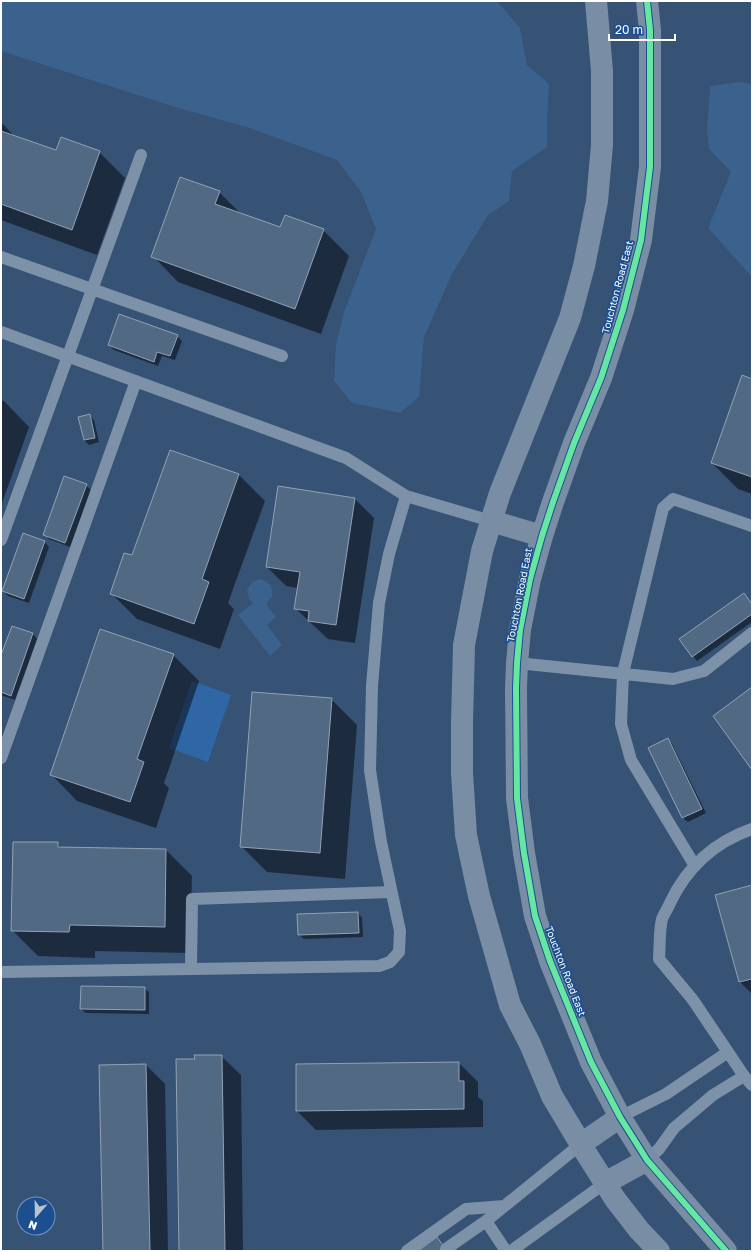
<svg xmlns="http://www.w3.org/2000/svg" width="753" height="1252" viewBox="0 0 753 1252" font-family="'Golos Text',sans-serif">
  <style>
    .green { fill: #2f66a5 }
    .water { fill: #3b618d }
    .shadow { fill: #0007 }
    .building { fill: #526984; stroke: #92a2b6 }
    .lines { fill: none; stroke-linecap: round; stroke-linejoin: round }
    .lane { stroke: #7d92a8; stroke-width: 12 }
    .secondary { stroke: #798da4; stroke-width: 22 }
    .cycleway-casing { stroke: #1b4f8f; stroke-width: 8 }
    .cycleway { stroke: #66e7a1; stroke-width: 6 }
    .labels { text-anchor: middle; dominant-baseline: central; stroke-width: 3.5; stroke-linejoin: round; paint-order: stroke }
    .street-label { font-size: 10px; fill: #fff; stroke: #1b4f8f }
  </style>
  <rect width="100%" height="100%" fill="#365274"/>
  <path class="green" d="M 192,681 L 231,695 L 208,762 L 169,748 Z"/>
  <path class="water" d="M 1,1 L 497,1 L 520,28 L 527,65 L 549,84 L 547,119 L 547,147 L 512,171 L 509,201 L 488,215 L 452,274 L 424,337 L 419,397 L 400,413 L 352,403 L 334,381 L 336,344 L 344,312 L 376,229 L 361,192 L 337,160 L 250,128 L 175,107 L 1,51 Z
    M 741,82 L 752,84 L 752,277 L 708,228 L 731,172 L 709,149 L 707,129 L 710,86 Z
    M 260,579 C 269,581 274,587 272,597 L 266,604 L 276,617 L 267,625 L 282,645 L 270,656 L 238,615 L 253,603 L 249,599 L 247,590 L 252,582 Z"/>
  <path class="shadow" d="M 1,122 L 15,137 L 57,152 L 99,152 L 125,178 L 97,255 L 1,220 Z
    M 219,192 L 242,215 L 281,229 L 323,230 L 349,256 L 321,334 L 178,282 L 153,256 Z
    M 177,336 L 182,341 L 175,360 L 162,356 L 158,366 L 114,350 L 109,345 Z
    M 752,380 L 752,494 L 738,489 L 712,463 Z
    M 1,400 L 4,401 L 29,427 L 1,506 Z
    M 89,415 L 94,420 L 99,442 L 89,445 L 84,440 Z
    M 239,475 L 265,501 L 228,603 L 234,609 L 220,649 L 137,619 L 111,593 L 133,557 Z
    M 86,485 L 91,490 L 70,547 L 49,539 L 44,534 Z
    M 355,499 L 374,518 L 355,643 L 328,639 L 295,608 L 298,588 L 286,586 L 267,567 Z
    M 45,542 L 49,547 L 29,603 L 8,596 L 3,591 Z
    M 744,594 L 752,604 L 752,622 L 697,661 L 693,656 Z
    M 12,627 L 33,634 L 37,639 L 15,700 L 1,695 L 1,658 Z
    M 173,655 L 199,681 L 164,783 L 169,788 L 156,828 L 77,801 L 52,775 Z
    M 331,699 L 357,725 L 345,879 L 267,872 L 241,846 Z
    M 668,740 L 672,744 L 706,813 L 688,822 L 683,818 L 649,748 Z
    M 57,843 L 62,848 L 166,850 L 192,876 L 190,953 L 95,951 L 95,958 L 38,956 L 12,930 Z
    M 752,886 L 752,994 L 740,982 Z
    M 358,913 L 362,918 L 363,937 L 304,939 L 299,935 Z
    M 144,988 L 149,992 L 149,1014 L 86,1013 L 81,1009 Z
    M 221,1056 L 241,1075 L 243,1251 L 180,1251 L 196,1060 Z
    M 459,1063 L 478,1082 L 478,1097 L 483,1101 L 483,1127 L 316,1130 L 297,1111 Z
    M 146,1065 L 165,1084 L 168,1251 L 104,1251 Z"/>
  <path class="building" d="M 1,131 L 56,150 L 61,137 L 100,151 L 72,230 L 1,204 Z
    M 180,177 L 220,191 L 215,204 L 280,227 L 285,215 L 324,229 L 295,309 L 151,257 Z
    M 119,314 L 178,335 L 170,356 L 157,352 L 154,362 L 108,345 Z
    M 742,375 L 752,379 L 752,477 L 711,463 Z
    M 90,414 L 95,438 L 84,440 L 78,417 Z
    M 170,450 L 239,474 L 202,579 L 209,582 L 194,624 L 110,594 L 124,553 L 132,555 Z
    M 64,476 L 87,484 L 65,543 L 43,535 Z
    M 278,486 L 355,498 L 336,625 L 308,621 L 309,611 L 294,609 L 300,572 L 266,567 Z
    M 23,533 L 45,541 L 24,599 L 2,591 Z
    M 744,593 L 752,604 L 752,614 L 692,657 L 679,639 Z
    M 12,626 L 33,633 L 11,696 L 1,692 L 1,655 Z
    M 100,629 L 174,654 L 137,759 L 144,762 L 130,802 L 50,775 Z
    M 752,687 L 752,770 L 713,716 Z
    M 252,692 L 332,698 L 320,853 L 240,847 Z
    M 668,738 L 702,809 L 682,818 L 648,748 Z
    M 13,842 L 58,842 L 58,847 L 166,849 L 165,927 L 70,925 L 69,932 L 11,931 Z
    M 752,885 L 752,979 L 739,982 L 715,895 Z
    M 358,912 L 359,933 L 298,935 L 297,914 Z
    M 81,986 L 145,987 L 145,1010 L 80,1009 Z
    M 194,1055 L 222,1055 L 225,1251 L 179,1251 L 176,1059 L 195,1059 Z
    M 459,1062 L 459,1081 L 464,1081 L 464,1109 L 296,1111 L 296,1064 Z
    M 146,1064 L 150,1251 L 103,1251 L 99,1065 Z
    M 437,1237 L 447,1251 L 418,1251 Z"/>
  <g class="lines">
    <path class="lane" d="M 1,257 L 282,356
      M 1,332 L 346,458 L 406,496 L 491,521
      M 1,540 L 141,155
      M 517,663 L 673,679 L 704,671 L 752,633
      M 1,758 L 136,381
      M 752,829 C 715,842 687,867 670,903 C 668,908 664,914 662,919 C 659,932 660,946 659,959 L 693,1000 L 744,1076 L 752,1085
      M 695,866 L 631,760 L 621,724 L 623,673 L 663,508 L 673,499 L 752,526
      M 191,969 L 192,899 L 391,892
      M 1,972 L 379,966 L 390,962 L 399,952 L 400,931 L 381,842 L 370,770 L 372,686 L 379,603 L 389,554 L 406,496
      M 620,1117 L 666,1094 L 728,1052
      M 647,1160 L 659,1149 L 674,1128 L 713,1095 L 744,1076
      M 486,1221 L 506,1251
      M 446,1249 L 486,1221 L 581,1144
      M 407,1251 L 466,1209 L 504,1206
      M 511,1251 L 605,1183"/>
    <path class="secondary" d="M 596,1 L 602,71 L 602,145 L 597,201 L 584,266 L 570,318 L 500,493 L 482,551 L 464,645 L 462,723 L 462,773 L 466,835 L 479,896 L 510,1005 L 530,1044 L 552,1096 L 586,1153 L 615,1199 L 639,1230 L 659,1251
      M 647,1 L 650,30 L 650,167 L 641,240 L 623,310 L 601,378 L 574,443 L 553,502 L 542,536 L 530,579 L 520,630 L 517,663 L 516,688 L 517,798 L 524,853 L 535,916 L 550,961 L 591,1062 L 620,1117 L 647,1160 L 726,1251
      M 491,521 L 542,536
      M 581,1144 L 620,1117
      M 605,1183 L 647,1160"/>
    <g class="cycleway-casing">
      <path id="cycleway" d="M 647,1 L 650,30 L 650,167 L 641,240 L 623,310 L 601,378 L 574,443 L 553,502 L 542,536 L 530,579 L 520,630 L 517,663 L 516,688 L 517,798 L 524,853 L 535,916 L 550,961 L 591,1062 L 620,1117 L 647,1160 L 726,1251"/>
    </g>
    <use href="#cycleway" class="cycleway"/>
  </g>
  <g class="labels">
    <g class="street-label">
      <text transform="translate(617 287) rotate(-75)">Touchton Road East</text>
      <text transform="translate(519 595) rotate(-79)">Touchton Road East</text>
      <text transform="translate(566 971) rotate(69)">Touchton Road East</text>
    </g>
  </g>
  <rect width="753" height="1252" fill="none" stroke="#ffffff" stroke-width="4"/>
  <g transform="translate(36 1216) rotate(200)"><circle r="19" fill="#1b4f8f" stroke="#7695bc"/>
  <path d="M0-3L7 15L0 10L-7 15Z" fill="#b9c2ce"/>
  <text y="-6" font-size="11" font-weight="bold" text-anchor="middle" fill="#ffffff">N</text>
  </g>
  <path d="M609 34v6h66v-6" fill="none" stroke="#ffffff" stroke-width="2"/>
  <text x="615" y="34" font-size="12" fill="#ffffff" stroke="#1b4f8f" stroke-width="3" paint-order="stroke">20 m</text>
</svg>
